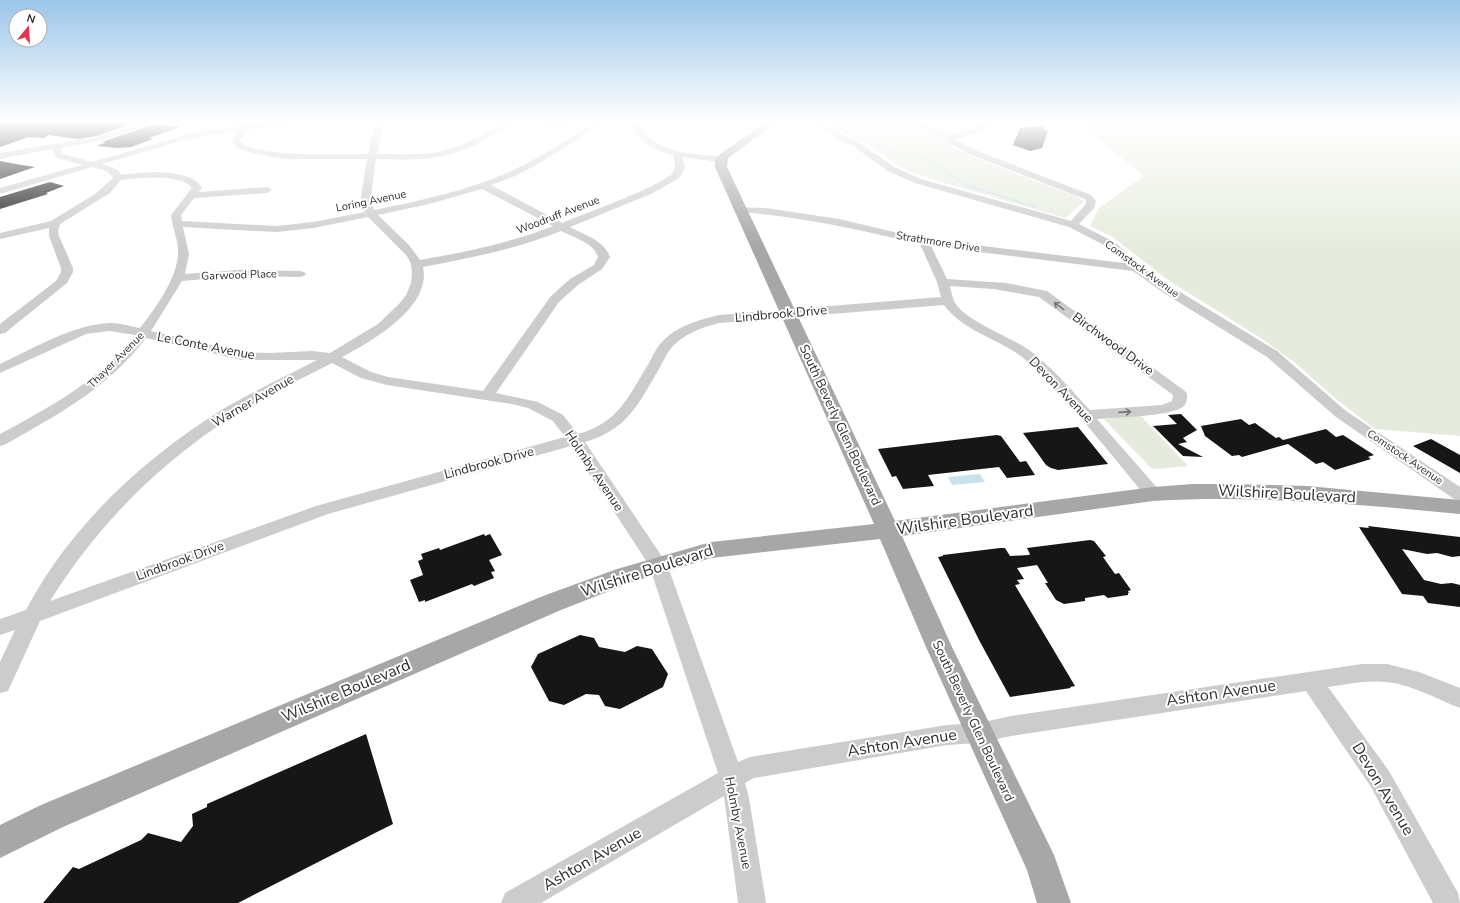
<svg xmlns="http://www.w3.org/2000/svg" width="1460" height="903" viewBox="0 0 1460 903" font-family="'Nunito Sans',sans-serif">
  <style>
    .green { fill: #e6ecdd }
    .water { fill: #c9e1eb }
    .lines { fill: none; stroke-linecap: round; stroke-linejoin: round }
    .stream { stroke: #c9e1eb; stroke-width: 1.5 }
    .building { fill: #161616 }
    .minor { fill: #ccc; fill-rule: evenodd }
    .major { fill: #a7a7a7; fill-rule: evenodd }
    .oneway { stroke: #767676 }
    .labels { text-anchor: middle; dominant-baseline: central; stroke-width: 4; stroke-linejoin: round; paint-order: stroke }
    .far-street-label { font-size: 11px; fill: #2f2f2f; stroke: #fff }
    .street-label { font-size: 13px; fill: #2f2f2f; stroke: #fff }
    .near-street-label { font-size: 16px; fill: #2f2f2f; stroke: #fff }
  </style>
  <rect width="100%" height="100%" fill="#fff"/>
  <path class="green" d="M 823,122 L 900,122 L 913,125 L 932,133 L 958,150 L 1003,169 L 1076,196 L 1084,202 L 1065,218 L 938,181 L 911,172 L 898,165 L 867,144 Z
    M 1078,122 L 1460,122 L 1460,436 L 1375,429 L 1336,399 L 1294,362 L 1256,335 L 1168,280 L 1113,237 L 1090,226 L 1099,208 L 1144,176 Z
    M 1138,413 L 1188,466 L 1157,469 L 1151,468 L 1102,417 Z"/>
  <path class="water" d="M 980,474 L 985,482 L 952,485 L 948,477 Z"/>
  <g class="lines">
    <path class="stream" d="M 833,122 L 862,128 L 865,130 L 864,136 L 870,142 L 885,149 L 932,161 L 965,185 L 1036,207"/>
  </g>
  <path class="building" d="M 0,122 L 137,122 L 96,136 L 78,139 L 49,135 L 43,138 L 29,137 L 0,147 Z
    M 155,124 L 180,127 L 149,138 L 153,139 L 131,147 L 117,148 L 97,146 L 106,142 L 102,142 Z
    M 1041,126 L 1048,131 L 1042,148 L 1030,151 L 1013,145 L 1020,128 Z
    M 0,161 L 16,164 L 35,167 L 0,179 Z
    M 50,182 L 64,186 L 46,193 L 48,194 L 0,209 L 0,197 Z
    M 1181,414 L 1197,430 L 1183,438 L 1187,442 L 1178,444 L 1203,457 L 1183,456 L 1153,426 L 1177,424 L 1168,415 Z
    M 1241,419 L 1249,425 L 1255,423 L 1276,438 L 1279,437 L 1283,440 L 1326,429 L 1336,437 L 1343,435 L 1374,455 L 1368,457 L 1371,459 L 1335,470 L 1323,462 L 1316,464 L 1288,444 L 1242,457 L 1239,455 L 1232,456 L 1205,436 L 1201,426 Z
    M 1078,427 L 1108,464 L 1058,470 L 1051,468 L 1046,465 L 1023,433 Z
    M 997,435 L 1001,436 L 1020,462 L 1026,461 L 1035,475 L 1007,478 L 999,467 L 928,475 L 934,486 L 903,489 L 896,476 L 892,477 L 878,449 Z
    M 1431,439 L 1460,455 L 1460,473 L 1413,446 Z
    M 1368,526 L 1460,537 L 1460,556 L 1452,557 L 1437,553 L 1427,554 L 1402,549 L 1424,580 L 1441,584 L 1452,583 L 1460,585 L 1460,607 L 1428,603 L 1423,596 L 1402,594 L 1359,527 L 1369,528 Z
    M 484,534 L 485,536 L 490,534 L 502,555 L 489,560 L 495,571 L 491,572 L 494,578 L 474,586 L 472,584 L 425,602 L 425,600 L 419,602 L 410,580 L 423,575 L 418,561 L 423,559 L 421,554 L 439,548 L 440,550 Z
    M 1090,540 L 1094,541 L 1106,556 L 1103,557 L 1115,574 L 1119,573 L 1131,590 L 1128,591 L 1129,593 L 1128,593 L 1128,595 L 1108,598 L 1104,595 L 1085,598 L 1085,601 L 1064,604 L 1056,600 L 1045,583 L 1048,583 L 1037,565 L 1017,568 L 1024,579 L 1017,580 L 1020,584 L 1015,585 L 1075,686 L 1070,687 L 1071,688 L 1010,697 L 979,640 L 938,557 L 943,556 L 943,555 L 1000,548 L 1005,548 L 1010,556 L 1029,555 L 1030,554 L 1027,548 Z
    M 580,635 L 594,638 L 599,647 L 625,652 L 637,646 L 652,649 L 668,674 L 663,687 L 620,709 L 605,706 L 599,695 L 586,694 L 564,705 L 549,701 L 531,667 L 538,654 Z
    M 366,734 L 393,824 L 377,832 L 238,903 L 43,903 L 73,867 L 79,869 L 141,840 L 148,833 L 181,842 L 193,826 L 192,814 L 207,807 L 207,804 Z"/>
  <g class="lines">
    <path class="minor" d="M 142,122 L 154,122 L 153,124 L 100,141 L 60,148 L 63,154 L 92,162 L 194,133 L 245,125 L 273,122 L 297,122 L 293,124 L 247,130 L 240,141 C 254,158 344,154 368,154 L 376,122 L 384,122 L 377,154 C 391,154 406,155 420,154 C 450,153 476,139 501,124 L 498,122 L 580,122 C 571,130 527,122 513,125 C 506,126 482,142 473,146 C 441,161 409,160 376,159 L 371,196 L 374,210 C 419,201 466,191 509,172 C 539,159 567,139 596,122 L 605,122 L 538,164 L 515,176 L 491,185 L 562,223 C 581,215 665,185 673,172 C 677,167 674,161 673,155 C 650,149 640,142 629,122 L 637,122 C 654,148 673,152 703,155 C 710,156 717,155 724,157 L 725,159 L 721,162 L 682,157 L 685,168 L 679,178 L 653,193 L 570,227 C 584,235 604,240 610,257 L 602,269 L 578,285 L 559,302 L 496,393 L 538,402 L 563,415 L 578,434 C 619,423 629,395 649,363 C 653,356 656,348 662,342 C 676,326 699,320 719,315 L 941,297 L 937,282 L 920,244 C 860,230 802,217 741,212 L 737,211 L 736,209 L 737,207 L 766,208 L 839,219 L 924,239 L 1124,263 L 1108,247 L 1069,227 L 915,183 L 888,171 L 853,146 L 807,122 L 817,122 L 859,142 L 894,167 L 921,179 L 1071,221 L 1085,205 L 1086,201 L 1085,199 L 969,154 L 932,133 L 907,122 C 922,122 936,128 949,136 C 964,131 984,122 998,122 L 986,130 L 955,139 L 975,150 L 1091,195 L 1096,201 L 1094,208 L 1079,224 L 1116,243 L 1140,266 L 1172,287 L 1277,351 L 1346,411 L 1460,487 L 1460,501 L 1454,499 L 1336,417 L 1267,357 L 1164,293 L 1133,271 L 931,246 L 947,279 L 1006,283 L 1047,291 L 1185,391 L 1187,394 C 1187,398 1187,403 1184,406 C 1171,417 1116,417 1097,419 L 1159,490 L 1162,494 L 1159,498 L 1153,500 L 1147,498 C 1109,452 1072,404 1029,363 C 1004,339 965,334 944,305 L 719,323 C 703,327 684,334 673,346 C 667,352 663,362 659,369 C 637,406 628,429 585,442 L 667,564 L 738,762 L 750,757 L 947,725 L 979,723 L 1011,716 L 1362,664 L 1387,664 L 1419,672 L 1460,688 L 1460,708 C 1436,699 1413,685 1387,682 C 1368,680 1347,684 1328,687 L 1389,771 L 1458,893 L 1460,903 L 1433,903 L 1371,787 L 1306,691 L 1011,736 L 979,743 L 947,745 L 754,778 L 745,783 L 749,798 L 766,903 L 738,903 L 724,796 L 541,903 L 501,903 L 505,893 L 718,773 L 649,565 L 571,446 L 328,514 L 40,621 L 8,691 L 0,693 L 0,662 L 15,630 L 0,635 L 0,619 L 26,610 C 70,526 144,458 223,409 C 254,391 286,376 317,360 L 242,360 L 146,338 C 108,388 59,414 6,444 L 0,446 L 0,434 C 50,407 99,381 135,335 L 109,331 L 86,334 L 0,373 L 0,364 C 32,349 74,324 110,323 C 120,323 130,326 140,328 C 155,309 179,276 178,251 C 178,239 172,227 171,215 L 192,188 C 181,173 138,178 121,180 L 110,193 L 60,224 L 58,231 L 59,236 L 73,268 L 73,272 L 67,283 L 5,333 L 0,334 L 0,324 L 56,281 L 61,272 L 61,268 L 49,236 L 49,228 L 0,239 L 0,233 L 51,221 L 95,194 L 113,178 C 109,170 100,169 92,167 L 0,194 L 0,188 L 82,165 L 57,158 L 52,149 L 0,159 L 0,153 L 96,137 ZM 239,131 L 232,141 L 237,148 L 248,152 L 283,159 L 367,159 L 361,196 L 361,202 L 365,212 L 313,222 L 277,226 L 182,221 L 181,215 L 194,198 L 267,193 L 272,190 L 267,187 L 199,192 L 202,188 C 191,167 141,172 121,175 L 118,170 L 102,164 L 195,137 ZM 482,189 L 553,226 C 510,243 466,252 420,260 L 409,245 L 378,215 L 429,204 ZM 368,217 L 407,256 L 411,264 L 412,273 L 411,283 L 406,295 L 399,304 L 378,324 L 330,353 L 312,351 L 269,353 L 242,352 L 151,331 L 182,281 L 238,276 L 300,277 L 304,276 L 306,274 L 304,272 L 300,271 L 238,270 L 185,274 L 189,254 L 183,227 L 277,232 L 313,228 ZM 561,231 C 573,237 594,243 598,257 L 594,265 L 570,279 L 551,296 L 483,391 L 388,377 L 371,372 L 342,357 C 372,341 432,307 423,267 C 470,258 516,249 561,231 ZM 950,286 L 993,289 L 1039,297 L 1173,395 L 1172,401 L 1162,405 L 1090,410 C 1073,392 1057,373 1038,357 C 1018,338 965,323 954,301 C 952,296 951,291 950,286 ZM 332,363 L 361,378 L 387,385 L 512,404 L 528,408 L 553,421 L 565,437 L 316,506 L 50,601 C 97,526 158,464 233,416 C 265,396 299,380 332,363 Z"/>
    <path class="major" d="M 766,122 L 777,122 L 728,158 L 727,167 L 895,521 L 1153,487 L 1192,484 L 1230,484 L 1307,486 L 1460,500 L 1460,514 C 1357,504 1256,495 1153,501 L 902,536 L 952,647 L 1054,855 L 1071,903 L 1037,903 L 1027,870 L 926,647 L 880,539 L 711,558 L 632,582 L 561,610 L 63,827 L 0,858 L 0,825 L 41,805 L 543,596 L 617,569 L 711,542 L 874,524 L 715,167 L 715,159 L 720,154 Z"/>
  </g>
  <defs><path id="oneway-shaft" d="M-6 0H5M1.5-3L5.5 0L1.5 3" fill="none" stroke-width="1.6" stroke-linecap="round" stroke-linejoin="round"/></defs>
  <g class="oneway">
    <use href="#oneway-shaft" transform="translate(1059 306) rotate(-144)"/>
    <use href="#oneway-shaft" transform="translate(1125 412) rotate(-4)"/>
  </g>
  <linearGradient id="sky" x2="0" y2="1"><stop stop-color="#9bc6e9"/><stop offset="0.49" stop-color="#fff"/><stop offset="1" stop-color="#fff" stop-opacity="0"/></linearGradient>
  <rect width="1460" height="248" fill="url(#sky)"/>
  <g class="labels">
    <g class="far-street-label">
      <text transform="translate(371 201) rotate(-12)">Loring Avenue</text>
      <text transform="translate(558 215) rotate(-21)">Woodruff Avenue</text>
      <text transform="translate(938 242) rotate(9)">Strathmore Drive</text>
      <text transform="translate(1142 269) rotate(36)">Comstock Avenue</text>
      <text transform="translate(239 275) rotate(-2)">Garwood Place</text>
      <text transform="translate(116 360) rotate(-45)">Thayer Avenue</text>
      <text transform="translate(1405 457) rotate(34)">Comstock Avenue</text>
    </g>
    <g class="street-label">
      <text transform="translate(781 314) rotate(-5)">Lindbrook Drive</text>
      <text transform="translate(1113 344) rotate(36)">Birchwood Drive</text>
      <text transform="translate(206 346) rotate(11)">Le Conte Avenue</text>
      <text transform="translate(1061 390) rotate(46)">Devon Avenue</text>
      <text transform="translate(253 401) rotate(-30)">Warner Avenue</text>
      <text transform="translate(840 425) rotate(65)">South Beverly Glen Boulevard</text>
      <text transform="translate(489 463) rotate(-15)">Lindbrook Drive</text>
      <text transform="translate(594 471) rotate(56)">Holmby Avenue</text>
      <text transform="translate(180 561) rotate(-20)">Lindbrook Drive</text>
      <text transform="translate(973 721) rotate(65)">South Beverly Glen Boulevard</text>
      <text transform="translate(738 823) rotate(79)">Holmby Avenue</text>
    </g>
    <g class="near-street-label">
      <text transform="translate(1287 494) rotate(3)">Wilshire Boulevard</text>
      <text transform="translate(965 520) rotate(-8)">Wilshire Boulevard</text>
      <text transform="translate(647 571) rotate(-18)">Wilshire Boulevard</text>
      <text transform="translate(346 691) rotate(-23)">Wilshire Boulevard</text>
      <text transform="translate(1221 693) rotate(-8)">Ashton Avenue</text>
      <text transform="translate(902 743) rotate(-9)">Ashton Avenue</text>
      <text transform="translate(1383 789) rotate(59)">Devon Avenue</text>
      <text transform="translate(592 859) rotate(-30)">Ashton Avenue</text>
    </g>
  </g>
  <g transform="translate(28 28) rotate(18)"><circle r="19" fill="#ffffff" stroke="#acacac"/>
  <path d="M0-3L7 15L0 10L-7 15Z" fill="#e3344f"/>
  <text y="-6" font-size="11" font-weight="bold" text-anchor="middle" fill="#2f2f2f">N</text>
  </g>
</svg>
